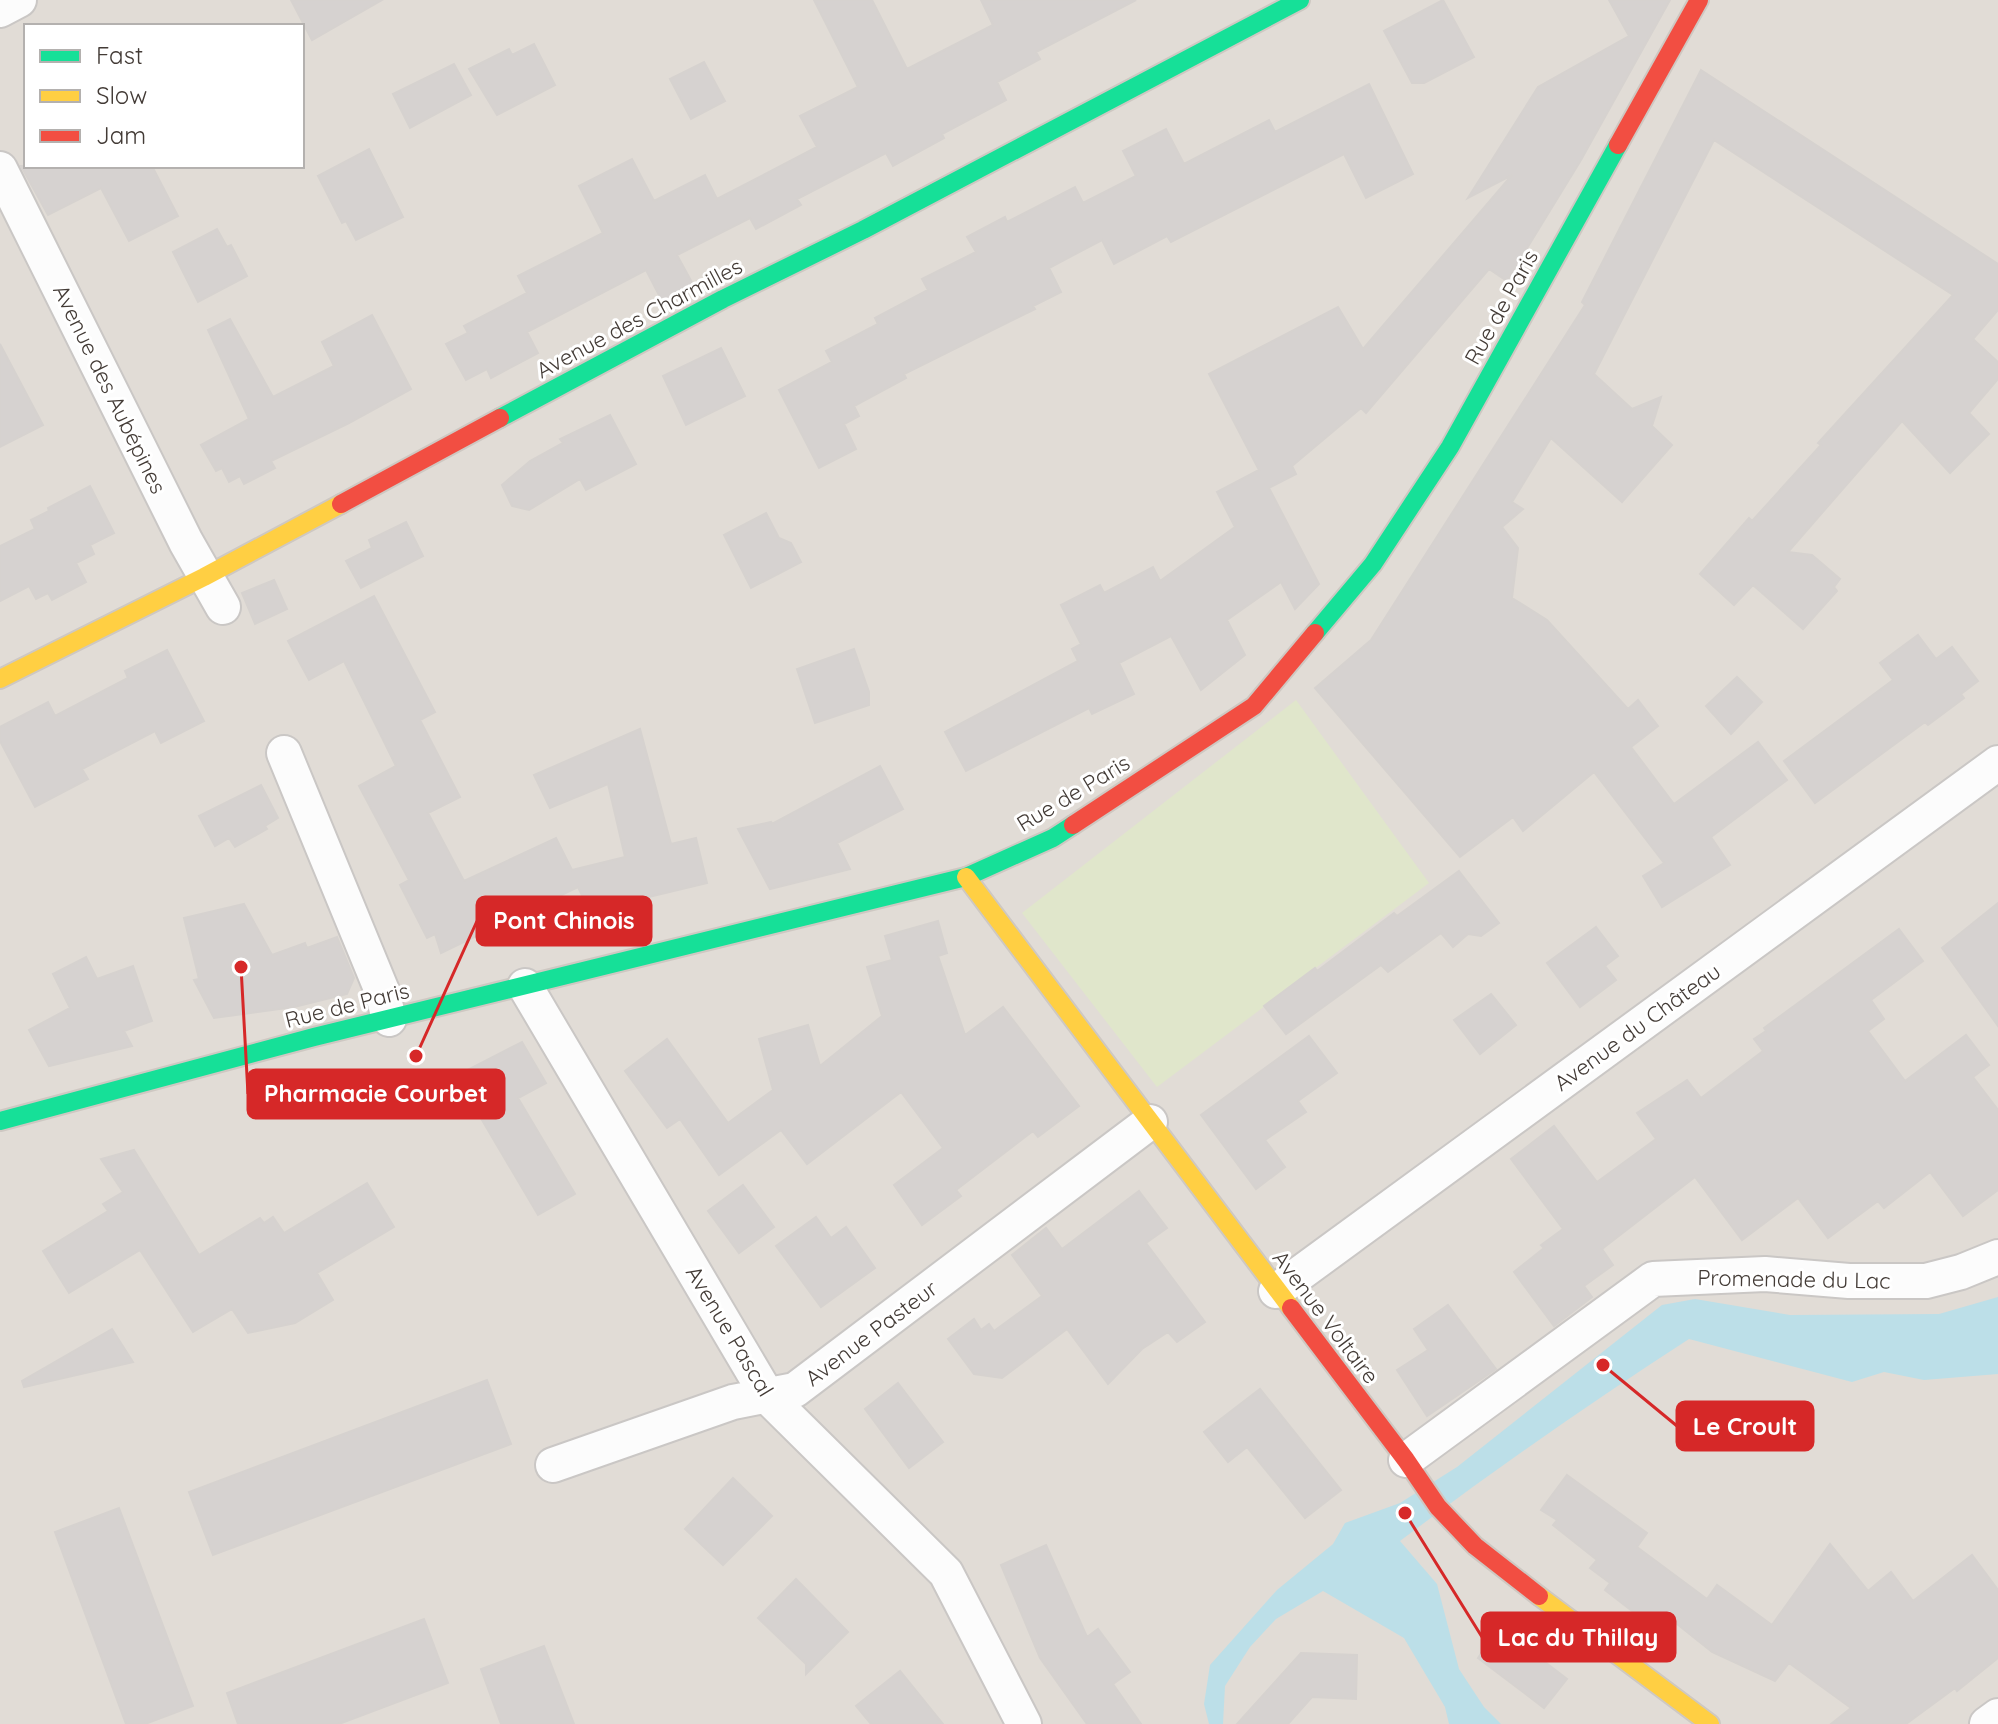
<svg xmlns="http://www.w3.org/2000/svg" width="1998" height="1724" viewBox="0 0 1998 1724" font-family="Quicksand,sans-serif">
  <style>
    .residential { fill: #e1dcd6; fill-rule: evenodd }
    .green { fill: #e0e6cb }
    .water { fill: #bcdfe8 }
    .building { fill: #d6d2d0; stroke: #d6d2cf; stroke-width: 2 }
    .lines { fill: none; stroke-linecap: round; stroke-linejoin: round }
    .street-casing { stroke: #cac7c5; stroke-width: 38 }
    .fast-casing { stroke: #cec8c2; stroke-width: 22 }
    .slow-casing { stroke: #cec8c2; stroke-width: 22 }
    .jam-casing { stroke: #cec8c2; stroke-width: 22 }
    .street { stroke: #fcfcfc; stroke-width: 34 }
    .fast { stroke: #16e098; stroke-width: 18 }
    .slow { stroke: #ffcf43; stroke-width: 18 }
    .jam { stroke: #f24e42; stroke-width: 18 }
    .labels { text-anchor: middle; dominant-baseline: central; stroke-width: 6; stroke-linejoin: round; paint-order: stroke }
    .street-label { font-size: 22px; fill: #433b36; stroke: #fff }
    .leader { fill: none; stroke: #d62828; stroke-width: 3 }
    .callout-dot { fill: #d62828; stroke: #fff; stroke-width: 3 }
    .callout { fill: #d62828; stroke: #d62828; stroke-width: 3 }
    .callout-label { font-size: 24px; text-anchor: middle; font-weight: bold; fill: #fff }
  </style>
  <rect width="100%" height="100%" fill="#eeebe9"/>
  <path class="residential" d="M 0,0 L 1998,0 L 1998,1724 L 0,1724 ZM 26,26 L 302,26 L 302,166 L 26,166 Z"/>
  <path class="green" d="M 1296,700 L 1429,883 L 1157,1087 L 1022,913 Z"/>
  <path class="water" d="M 1998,1297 L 1998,1374 L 1924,1380 L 1884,1372 L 1852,1382 L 1689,1339 C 1590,1403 1494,1470 1400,1541 L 1437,1584 L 1459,1669 L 1484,1707 L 1501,1724 L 1449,1724 L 1445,1707 L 1404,1638 L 1323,1591 L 1276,1619 L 1250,1647 L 1225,1686 L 1223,1724 L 1209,1724 L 1204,1704 L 1210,1665 L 1277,1590 L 1333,1544 L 1345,1523 L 1400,1503 L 1457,1467 L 1662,1305 L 1695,1299 L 1790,1315 L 1939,1314 Z"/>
  <path class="building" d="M 291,0 L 382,0 L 312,40 Z
    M 814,0 L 872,0 L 907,69 L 993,25 L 981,0 L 1136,0 L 1036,52 L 1040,59 L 997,82 L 1006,100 L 942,134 L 944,138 L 893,166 L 886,153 L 797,199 L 801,205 L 756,229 L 750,218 L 677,255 L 694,286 L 663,303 L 646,270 L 527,332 L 538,353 L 491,378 L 487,369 L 466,380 L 446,344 L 468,333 L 464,326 L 527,293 L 518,276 L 603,233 L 579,186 L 632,159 L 654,201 L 705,175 L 717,199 L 817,147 L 800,116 L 858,87 Z
    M 1443,0 L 1474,57 L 1424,83 L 1412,83 L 1384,31 Z
    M 1609,0 L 1670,0 L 1581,160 L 1507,281 L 1489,269 L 1366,413 L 1361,408 L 1292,466 L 1296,474 L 1269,488 L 1319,584 L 1295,609 L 1281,582 L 1227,620 L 1245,655 L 1201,690 L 1171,636 L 1119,663 L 1134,694 L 1092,714 L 1089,708 L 966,771 L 945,732 L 1078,661 L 1072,649 L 1081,644 L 1061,605 L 1100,585 L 1104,593 L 1153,567 L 1160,581 L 1235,527 L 1217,492 L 1259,470 L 1209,374 L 1338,307 L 1363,349 L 1512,175 L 1468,198 L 1538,87 L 1629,36 Z
    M 534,44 L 555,85 L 497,115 L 469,69 L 509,49 L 512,55 Z
    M 704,62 L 725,101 L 691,119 L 670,79 Z
    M 454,64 L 471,95 L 410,128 L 393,94 Z
    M 1701,70 L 1998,264 L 1998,310 L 1973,339 L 1998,362 L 1998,379 L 1969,413 L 1989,434 L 1950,473 L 1902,421 L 1788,552 L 1812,555 L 1840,579 L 1834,587 L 1837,591 L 1803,629 L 1753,585 L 1734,605 L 1700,574 L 1749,518 L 1752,521 L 1821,445 L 1818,443 L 1953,295 L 1714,140 L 1594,374 L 1632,409 L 1661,397 L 1652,426 L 1672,445 L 1622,502 L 1551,438 L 1512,502 L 1523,509 L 1502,527 L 1518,548 L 1512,598 L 1547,620 L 1628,709 L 1638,700 L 1658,726 L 1631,747 L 1674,804 L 1758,742 L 1787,780 L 1711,837 L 1730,865 L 1662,907 L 1643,876 L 1664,863 L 1594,772 L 1523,831 L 1513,817 L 1460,857 L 1315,688 L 1371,640 L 1585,305 L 1582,302 Z
    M 1369,84 L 1413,174 L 1366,198 L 1344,154 L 1171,242 L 1167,236 L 1114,264 L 1102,240 L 1049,268 L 1061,292 L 1033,306 L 1035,309 L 904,374 L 906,378 L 854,406 L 859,416 L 844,424 L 856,449 L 819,468 L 779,390 L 832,362 L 826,351 L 878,324 L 875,318 L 928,290 L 922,279 L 976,252 L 967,237 L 1005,217 L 1007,222 L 1075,187 L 1083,203 L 1136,176 L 1123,151 L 1166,129 L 1184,164 L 1269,120 L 1275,132 Z
    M 369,149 L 403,217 L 356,240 L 346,221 L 342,223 L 318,176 Z
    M 21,166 L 152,166 L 178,216 L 129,241 L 101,188 L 48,215 Z
    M 217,229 L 227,247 L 231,245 L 247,276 L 198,302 L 173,252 Z
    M 372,315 L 411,389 L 349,423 L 271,461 L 275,468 L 244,484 L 240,476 L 229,482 L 222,468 L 216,471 L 201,445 L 249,419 L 208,330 L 230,319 L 273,397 L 334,366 L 322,342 Z
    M 0,344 L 43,425 L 0,447 Z
    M 721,348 L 745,396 L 686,425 L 663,376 Z
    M 610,415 L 636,464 L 586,490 L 580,479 L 529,510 L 512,506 L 502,485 L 530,461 L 563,443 L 560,439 Z
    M 90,486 L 114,533 L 90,545 L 94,554 L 76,563 L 86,582 L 52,600 L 48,593 L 36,599 L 29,586 L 0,601 L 0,546 L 35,529 L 31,520 L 49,511 L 48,508 Z
    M 766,513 L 779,538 L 791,543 L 801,562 L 751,588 L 724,535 Z
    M 406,522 L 423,556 L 361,588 L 346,561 L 372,548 L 369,540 Z
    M 274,580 L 287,609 L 255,624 L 242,593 Z
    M 374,596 L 435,712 L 420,720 L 460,797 L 428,813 L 464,881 L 556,838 L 572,870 L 625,857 L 608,784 L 550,808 L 534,775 L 640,729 L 671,844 L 696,838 L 707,883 L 611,906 L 609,900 L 587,906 L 578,887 L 441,953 L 435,934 L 427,938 L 400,885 L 409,880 L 359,786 L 396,766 L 344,661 L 309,680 L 288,641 Z
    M 1918,635 L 1936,659 L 1952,647 L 1978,681 L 1961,694 L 1964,698 L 1928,725 L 1925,722 L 1815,803 L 1784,761 L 1893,680 L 1880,663 Z
    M 854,649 L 869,692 L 869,705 L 815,723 L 797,669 Z
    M 167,650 L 204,721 L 161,743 L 155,731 L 82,769 L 88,779 L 35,807 L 0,741 L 0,727 L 48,702 L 55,716 L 128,678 L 125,671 Z
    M 1737,677 L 1762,702 L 1731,734 L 1706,706 Z
    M 880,766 L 903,809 L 837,843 L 850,869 L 770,889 L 738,829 L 771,822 L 772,824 Z
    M 261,785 L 278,818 L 265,826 L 267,829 L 235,847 L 229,838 L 215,846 L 199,816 Z
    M 1459,871 L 1499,923 L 1481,936 L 1468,934 L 1453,947 L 1441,933 L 1388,972 L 1381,965 L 1286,1034 L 1264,1006 L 1315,968 L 1317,971 L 1394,913 L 1397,916 Z
    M 1998,903 L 1998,1026 L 1942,948 Z
    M 244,904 L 272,955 L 305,943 L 307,948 L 337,937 L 354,978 L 347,994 L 294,1007 L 214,1018 L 194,980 L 199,979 L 184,918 Z
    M 938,921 L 947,953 L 938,956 L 965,1035 L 1003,1007 L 1079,1106 L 1038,1137 L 1033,1131 L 956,1190 L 961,1196 L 922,1225 L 894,1185 L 943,1148 L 901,1092 L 807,1164 L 781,1130 L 719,1175 L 680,1119 L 667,1128 L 625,1071 L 667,1039 L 728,1123 L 773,1090 L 759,1039 L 808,1025 L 820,1066 L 882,1016 L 867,967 L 892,960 L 885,936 Z
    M 1596,927 L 1618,956 L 1605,966 L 1616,980 L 1580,1007 L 1547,963 Z
    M 1899,929 L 1923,961 L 1871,1000 L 1884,1019 L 1868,1031 L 1905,1081 L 1966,1035 L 1989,1065 L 1973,1077 L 1998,1110 L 1998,1190 L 1963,1216 L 1930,1172 L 1884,1208 L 1878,1201 L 1828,1238 L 1798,1198 L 1742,1240 L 1695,1177 L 1602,1249 L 1613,1265 L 1584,1286 L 1592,1297 L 1554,1326 L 1514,1272 L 1544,1248 L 1541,1245 L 1563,1229 L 1511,1159 L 1554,1126 L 1597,1182 L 1656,1139 L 1637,1113 L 1687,1080 L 1701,1098 L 1763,1051 L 1754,1039 L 1766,1031 L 1764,1028 Z
    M 86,957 L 97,979 L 133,966 L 152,1021 L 124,1031 L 132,1046 L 49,1066 L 29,1030 L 70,1008 L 53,974 Z
    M 1491,994 L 1516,1025 L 1480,1054 L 1454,1020 Z
    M 1309,1036 L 1337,1073 L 1298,1101 L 1306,1112 L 1265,1140 L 1285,1167 L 1256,1189 L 1201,1115 Z
    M 522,1042 L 546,1083 L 518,1098 L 575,1194 L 538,1215 L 456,1076 Z
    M 134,1150 L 199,1255 L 260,1218 L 264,1223 L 273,1217 L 284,1233 L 367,1183 L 394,1227 L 317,1273 L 333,1300 L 295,1323 L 248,1333 L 232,1309 L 193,1332 L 140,1250 L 69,1293 L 43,1251 L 108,1211 L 103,1204 L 123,1192 L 101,1159 Z
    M 743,1185 L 774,1227 L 739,1253 L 708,1211 Z
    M 1139,1191 L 1167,1228 L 1146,1243 L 1205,1322 L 1177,1342 L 1168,1332 L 1142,1349 L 1108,1384 L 1067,1329 L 1002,1378 L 974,1374 L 948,1339 L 974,1319 L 981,1330 L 989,1324 L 994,1331 L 1042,1296 L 1012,1255 L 1046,1228 L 1062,1249 Z
    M 816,1217 L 831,1238 L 846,1227 L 875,1268 L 821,1307 L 776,1246 Z
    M 1448,1305 L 1496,1369 L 1427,1416 L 1397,1370 L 1428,1350 L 1414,1329 Z
    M 112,1329 L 133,1362 L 24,1387 L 22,1381 Z
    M 487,1380 L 511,1444 L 213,1555 L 189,1492 Z
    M 898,1383 L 943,1442 L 909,1468 L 865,1409 Z
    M 1260,1389 L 1341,1490 L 1305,1518 L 1247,1447 L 1228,1462 L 1204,1432 Z
    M 1567,1475 L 1647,1533 L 1637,1547 L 1707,1599 L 1717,1585 L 1772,1625 L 1830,1544 L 1868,1591 L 1891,1572 L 1913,1601 L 1972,1555 L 1998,1590 L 1998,1658 L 1957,1691 L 1955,1688 L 1906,1724 L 1831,1724 L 1851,1708 L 1789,1663 L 1775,1681 L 1712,1652 L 1672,1620 L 1662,1634 L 1605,1590 L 1610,1583 L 1590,1568 L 1597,1560 L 1553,1525 L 1557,1520 L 1541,1510 Z
    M 733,1478 L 772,1516 L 723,1565 L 685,1529 Z
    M 119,1508 L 193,1706 L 145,1724 L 126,1724 L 55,1532 Z
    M 1046,1545 L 1087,1637 L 1098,1629 L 1130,1672 L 1113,1684 L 1141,1724 L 1087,1724 L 1040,1658 L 1001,1565 Z
    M 796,1579 L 848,1632 L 806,1674 L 806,1664 L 758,1618 Z
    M 424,1619 L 448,1683 L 339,1724 L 238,1724 L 227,1693 Z
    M 1499,1627 L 1567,1679 L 1544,1708 L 1478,1658 Z
    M 544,1646 L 574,1724 L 501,1724 L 481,1669 Z
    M 1301,1653 L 1357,1655 L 1356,1699 L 1312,1697 L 1288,1724 L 1237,1724 Z
    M 900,1671 L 943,1724 L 871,1724 L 856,1706 Z"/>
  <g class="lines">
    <g class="street-casing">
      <path id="street" d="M 0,10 L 19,0
        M 0,169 L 186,542 L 223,607
        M 284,753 L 382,991 L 389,1019
        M 525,986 L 768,1397 L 946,1573 L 1024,1724
        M 1276,1291 L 1998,763
        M 1406,1460 L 1653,1279 L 1765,1274 L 1849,1281 L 1926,1281 L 1961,1272 L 1998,1257
        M 553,1465 L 733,1402 L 795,1390 L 1150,1122
        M 1987,1724 L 1998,1716"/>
    </g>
    <g class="fast-casing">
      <path id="fast" d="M 500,418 L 723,299 L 863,230 L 1300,0
        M 1315,633 L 1373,564 L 1450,447 L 1618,145
        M 0,1121 L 314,1037 L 966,877 L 1053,838 L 1073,825"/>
    </g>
    <g class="slow-casing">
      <path id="slow" d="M 0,679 L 204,577 L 341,504
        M 966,877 L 1291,1308
        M 1539,1596 L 1710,1724"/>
    </g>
    <g class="jam-casing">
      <path id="jam" d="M 1618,145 L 1699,0
        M 341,504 L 500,418
        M 1073,825 L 1254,706 L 1315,633
        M 1291,1308 L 1406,1460 L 1438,1507 L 1475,1546 L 1539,1596"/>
    </g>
    <use href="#street" class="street"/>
    <use href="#fast" class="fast"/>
    <use href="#slow" class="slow"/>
    <use href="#jam" class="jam"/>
  </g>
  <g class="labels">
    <g class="street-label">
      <text transform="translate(1501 307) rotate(-61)">Rue de Paris</text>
      <text transform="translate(639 318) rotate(-28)">Avenue des Charmilles</text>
      <text transform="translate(110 389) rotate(64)">Avenue des Aubépines</text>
      <text transform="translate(1073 793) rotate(-31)">Rue de Paris</text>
      <text transform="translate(347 1005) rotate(-14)">Rue de Paris</text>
      <text transform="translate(1637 1027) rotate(-36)">Avenue du Château</text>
      <text transform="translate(1794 1279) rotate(1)">Promenade du Lac</text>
      <text transform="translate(1326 1317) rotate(53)">Avenue Voltaire</text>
      <text transform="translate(730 1331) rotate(59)">Avenue Pascal</text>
      <text transform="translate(871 1333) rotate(-37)">Avenue Pasteur</text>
    </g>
  </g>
  <path class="leader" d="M416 1056L477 921M241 967L248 1094M1603 1365L1677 1426M1405 1513L1482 1637"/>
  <g class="callout-dot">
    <circle cx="416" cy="1056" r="8"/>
    <circle cx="241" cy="967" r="8"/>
    <circle cx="1603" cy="1365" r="8"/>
    <circle cx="1405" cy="1513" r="8"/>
  </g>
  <g class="callout">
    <rect x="477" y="897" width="174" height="48" rx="8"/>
    <rect x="248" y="1070" width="256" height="48" rx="8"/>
    <rect x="1677" y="1402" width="136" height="48" rx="8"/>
    <rect x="1482" y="1613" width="193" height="48" rx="8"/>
  </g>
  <g class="callout-label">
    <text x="564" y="929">Pont Chinois</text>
    <text x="376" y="1102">Pharmacie Courbet</text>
    <text x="1745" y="1435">Le Croult</text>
    <text x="1578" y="1646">Lac du Thillay</text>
  </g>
  <rect x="24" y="24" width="280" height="144" fill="#ffffff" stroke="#b4b1af" stroke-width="2"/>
  <rect x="40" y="50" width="40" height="12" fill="#16e098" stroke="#b4b1af" stroke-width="2"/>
  <text x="96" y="64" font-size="24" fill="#433b36">Fast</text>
  <rect x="40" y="90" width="40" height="12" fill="#ffcf43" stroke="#b4b1af" stroke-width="2"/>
  <text x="96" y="104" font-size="24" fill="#433b36">Slow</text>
  <rect x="40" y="130" width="40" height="12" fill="#f24e42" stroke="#b4b1af" stroke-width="2"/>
  <text x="96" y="144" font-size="24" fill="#433b36">Jam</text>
</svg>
